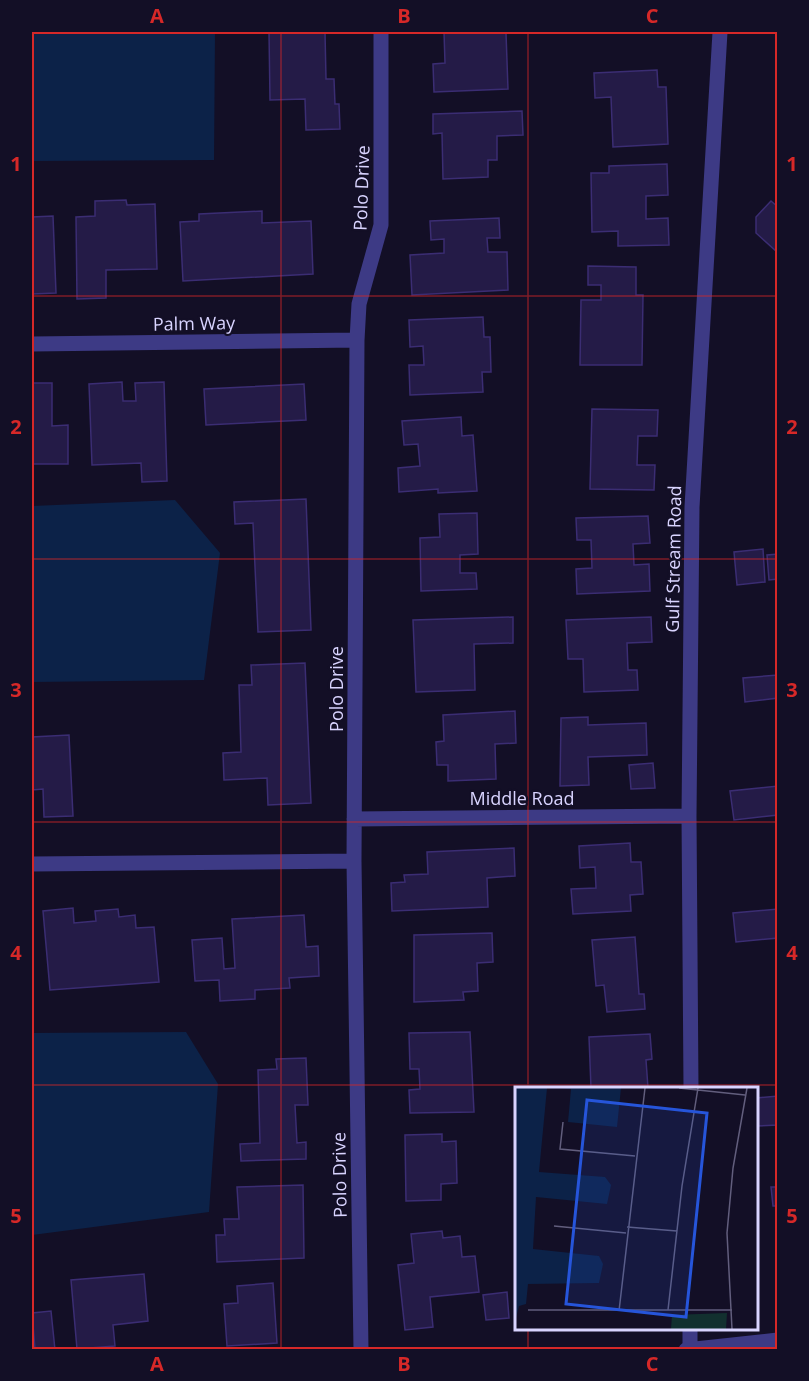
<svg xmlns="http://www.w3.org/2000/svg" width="809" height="1381" viewBox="0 0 809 1381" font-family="'Open Sans',sans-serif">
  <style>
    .water { fill: #0c2248 }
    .building { fill: #241b47; stroke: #3b2d73; stroke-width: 1.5 }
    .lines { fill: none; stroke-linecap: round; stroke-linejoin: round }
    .minor { stroke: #3d3a85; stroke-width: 15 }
    .grid { fill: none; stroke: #d62828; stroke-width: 1.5; stroke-opacity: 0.55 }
    .labels { text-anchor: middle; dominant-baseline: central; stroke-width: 4.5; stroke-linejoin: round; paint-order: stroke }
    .street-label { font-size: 18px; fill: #d9d4ff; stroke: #130f26 }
    .inset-road { fill: none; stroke: #625e7d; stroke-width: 1.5 }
    .view { fill: #2655da; fill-opacity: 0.15; stroke: #2655da; stroke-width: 3 }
    .inset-edge { fill: none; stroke: #d9d4ff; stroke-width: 3 }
    .neatline { fill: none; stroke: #d62828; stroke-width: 2 }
    .grid-label { font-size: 20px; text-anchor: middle; font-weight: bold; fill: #d62828 }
  </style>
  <rect width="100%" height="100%" fill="#130f26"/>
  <path class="water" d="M 32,32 L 215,32 L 214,160 L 32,161 Z
    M 175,500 L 220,553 L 204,680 L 32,682 L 32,506 Z
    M 186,1032 L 218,1084 L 209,1212 L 32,1235 L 32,1033 Z"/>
  <path class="building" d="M 269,32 L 325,32 L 326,79 L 334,79 L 335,104 L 339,104 L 340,129 L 306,130 L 305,99 L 270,100 Z
    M 444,32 L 528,32 L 506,33 L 508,89 L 434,92 L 433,64 L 445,63 Z
    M 657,70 L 658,87 L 666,87 L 668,144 L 613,147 L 611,97 L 595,98 L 594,73 Z
    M 522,111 L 523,135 L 497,136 L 497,160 L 488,160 L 488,177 L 443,179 L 442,133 L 433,134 L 433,114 Z
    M 667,164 L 668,195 L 646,196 L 646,219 L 668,218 L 669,245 L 618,246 L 618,231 L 592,232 L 591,173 L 609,173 L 609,166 Z
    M 126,200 L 127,205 L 155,204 L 157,269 L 106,270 L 106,298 L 77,299 L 76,217 L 95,216 L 95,201 Z
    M 771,201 L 778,207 L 778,255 L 777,252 L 756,233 L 756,217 Z
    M 262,211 L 262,223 L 311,221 L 313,274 L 183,281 L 180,222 L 199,221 L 199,214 Z
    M 53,216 L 56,293 L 32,294 L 32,217 Z
    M 499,218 L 500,238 L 487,238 L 488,252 L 507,252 L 508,290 L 412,295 L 410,255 L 444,253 L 444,239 L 431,240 L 430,221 Z
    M 588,266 L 636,267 L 636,295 L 643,295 L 642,365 L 580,365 L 581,300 L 601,300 L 601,285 L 588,285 Z
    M 483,317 L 484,337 L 490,337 L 491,372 L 482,372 L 483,392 L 410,395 L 409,365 L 424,365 L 423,346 L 410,347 L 409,320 Z
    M 122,382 L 123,401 L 136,401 L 135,383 L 164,382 L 167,481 L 142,482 L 141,463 L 92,465 L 89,384 Z
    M 32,383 L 52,383 L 52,426 L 68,425 L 68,464 L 32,464 Z
    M 304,384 L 306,420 L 206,425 L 204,389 Z
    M 592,409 L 658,410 L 657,436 L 638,436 L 637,465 L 655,465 L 654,490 L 590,489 Z
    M 461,417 L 462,436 L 473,435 L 477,491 L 438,493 L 438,489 L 399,492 L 398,468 L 420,466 L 418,444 L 404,445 L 402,421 Z
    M 306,499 L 311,630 L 258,632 L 253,523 L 235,524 L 234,502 Z
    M 477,513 L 478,554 L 460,555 L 460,573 L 476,573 L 477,589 L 421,591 L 420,538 L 440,537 L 439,514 Z
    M 648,516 L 650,543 L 633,544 L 634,565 L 649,564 L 650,591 L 577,594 L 576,569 L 592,568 L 591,540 L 577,540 L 576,518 Z
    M 763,549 L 765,582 L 737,585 L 734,552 Z
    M 778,554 L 778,579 L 769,580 L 767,555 Z
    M 513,617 L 513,643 L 474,644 L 475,690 L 416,692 L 413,620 Z
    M 651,617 L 652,642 L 627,643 L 628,670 L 637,670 L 638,690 L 584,692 L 583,659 L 568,659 L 566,620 Z
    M 305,663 L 311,803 L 268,805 L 267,778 L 224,780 L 223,753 L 241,752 L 239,685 L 252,685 L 251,665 Z
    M 778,675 L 778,698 L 745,702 L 743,678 Z
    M 515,711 L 516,743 L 495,744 L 496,779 L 448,781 L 448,765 L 437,765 L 436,742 L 444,741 L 443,715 Z
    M 588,717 L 588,725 L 646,723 L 647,755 L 588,757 L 589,785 L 560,786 L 561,718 Z
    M 69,735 L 73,816 L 44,817 L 43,789 L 32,790 L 32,737 Z
    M 653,763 L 655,788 L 631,789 L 629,765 Z
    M 778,786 L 778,815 L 734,820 L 730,791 Z
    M 630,843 L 631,862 L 641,862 L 643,894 L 630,895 L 631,911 L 573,914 L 571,889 L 596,888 L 595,867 L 580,868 L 579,846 Z
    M 514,848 L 515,876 L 487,878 L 488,907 L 392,911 L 391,883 L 405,882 L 404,875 L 428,874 L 427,852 Z
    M 73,908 L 74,923 L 96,921 L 95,911 L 118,909 L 119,917 L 135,915 L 136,928 L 154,927 L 159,982 L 50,990 L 43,911 Z
    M 778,909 L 778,938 L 736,942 L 733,913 Z
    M 304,915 L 306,947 L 318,946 L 319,976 L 289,978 L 290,988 L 255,990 L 255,999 L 220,1001 L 219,980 L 195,981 L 192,940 L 222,938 L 224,969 L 235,968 L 232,919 Z
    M 492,933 L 493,962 L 477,963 L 478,991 L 463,992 L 464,1000 L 414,1002 L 414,935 Z
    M 635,937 L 639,994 L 644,994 L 645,1009 L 607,1012 L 604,985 L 596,986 L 592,940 Z
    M 470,1032 L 474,1112 L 410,1113 L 409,1090 L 420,1089 L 419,1069 L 410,1069 L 409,1033 Z
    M 650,1034 L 652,1059 L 646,1060 L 648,1088 L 591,1088 L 589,1037 Z
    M 306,1058 L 308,1105 L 295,1105 L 297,1143 L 306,1142 L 306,1159 L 241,1161 L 240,1144 L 260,1143 L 258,1070 L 277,1069 L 276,1059 Z
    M 778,1096 L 778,1125 L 756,1126 L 756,1098 Z
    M 442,1134 L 442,1142 L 456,1141 L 457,1183 L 441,1184 L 441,1200 L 406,1201 L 405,1135 Z
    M 303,1185 L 304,1258 L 217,1262 L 216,1235 L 225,1235 L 224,1219 L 239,1219 L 237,1187 Z
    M 771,1187 L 778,1187 L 778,1206 L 773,1206 Z
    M 442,1231 L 443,1238 L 460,1236 L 462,1257 L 475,1256 L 479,1292 L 430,1297 L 433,1327 L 405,1330 L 398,1265 L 414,1263 L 411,1234 Z
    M 144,1274 L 148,1321 L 113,1325 L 115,1346 L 77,1349 L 71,1280 Z
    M 273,1283 L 277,1343 L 227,1346 L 224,1304 L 238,1303 L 237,1286 Z
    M 507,1292 L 509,1318 L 486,1320 L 483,1295 Z
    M 51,1311 L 55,1350 L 35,1349 L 32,1313 Z"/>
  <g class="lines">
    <path class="minor" d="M 32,344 L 357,340
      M 354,819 L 689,816
      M 32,864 L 354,861
      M 691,1088 L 689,816 L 692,507 L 720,32
      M 690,1349 L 690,1328
      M 361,1350 L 354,861 L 357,340 L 359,304 L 381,225 L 381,32
      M 686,1350 L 778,1340"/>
  </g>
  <path class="grid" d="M 281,32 L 281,1350M 528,32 L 528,1088M 32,296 L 778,296M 32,559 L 778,559M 32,822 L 778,822M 32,1085 L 778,1085M 528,1328 L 528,1350"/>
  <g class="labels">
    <g class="street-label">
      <text transform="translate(361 188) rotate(-88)">Polo Drive</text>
      <text transform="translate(194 323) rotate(-1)">Palm Way</text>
      <text transform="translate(673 559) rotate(-89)">Gulf Stream Road</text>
      <text transform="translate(336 689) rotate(-90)">Polo Drive</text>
      <text x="522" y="798">Middle Road</text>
      <text transform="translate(339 1175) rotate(-91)">Polo Drive</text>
    </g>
  </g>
  <g transform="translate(515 1087)">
    <rect width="243" height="243" fill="#130f26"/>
    <path d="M 212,226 L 211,242 L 156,242 L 157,228 Z" fill="#12302f"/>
    <path d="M 0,1 L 32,1 L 24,85 L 90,90 L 96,98 L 92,117 L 21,110 L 18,162 L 84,169 L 88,177 L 84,196 L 13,197 L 11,217 L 4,219 L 0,235 ZM 44,1 L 106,1 L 102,40 L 53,35 L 56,2 Z" fill="#0c2248"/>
    <path class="inset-road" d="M 164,1 L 230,8M 48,35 L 45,62 L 120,69M 39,139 L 111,146M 112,140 L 162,144M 13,223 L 217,223M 153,223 L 167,99 L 183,1M 104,224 L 130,1M 217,242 L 212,146 L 218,81 L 232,1"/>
    <path class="view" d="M 72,13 L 192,26 L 171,230 L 51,217 Z"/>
    <rect width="243" height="243" class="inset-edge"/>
  </g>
  <rect width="809" height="1381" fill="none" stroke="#130f26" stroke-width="66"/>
  <rect x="33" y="33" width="743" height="1315" class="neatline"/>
  <g class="grid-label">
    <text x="157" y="23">A</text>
    <text x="404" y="23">B</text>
    <text x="652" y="23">C</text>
    <text x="16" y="171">1</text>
    <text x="792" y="171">1</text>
    <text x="16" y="434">2</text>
    <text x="792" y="434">2</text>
    <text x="16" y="697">3</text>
    <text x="792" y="697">3</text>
    <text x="16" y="960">4</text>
    <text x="792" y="960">4</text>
    <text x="16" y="1223">5</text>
    <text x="792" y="1223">5</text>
    <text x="157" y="1371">A</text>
    <text x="404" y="1371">B</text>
    <text x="652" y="1371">C</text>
  </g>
</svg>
